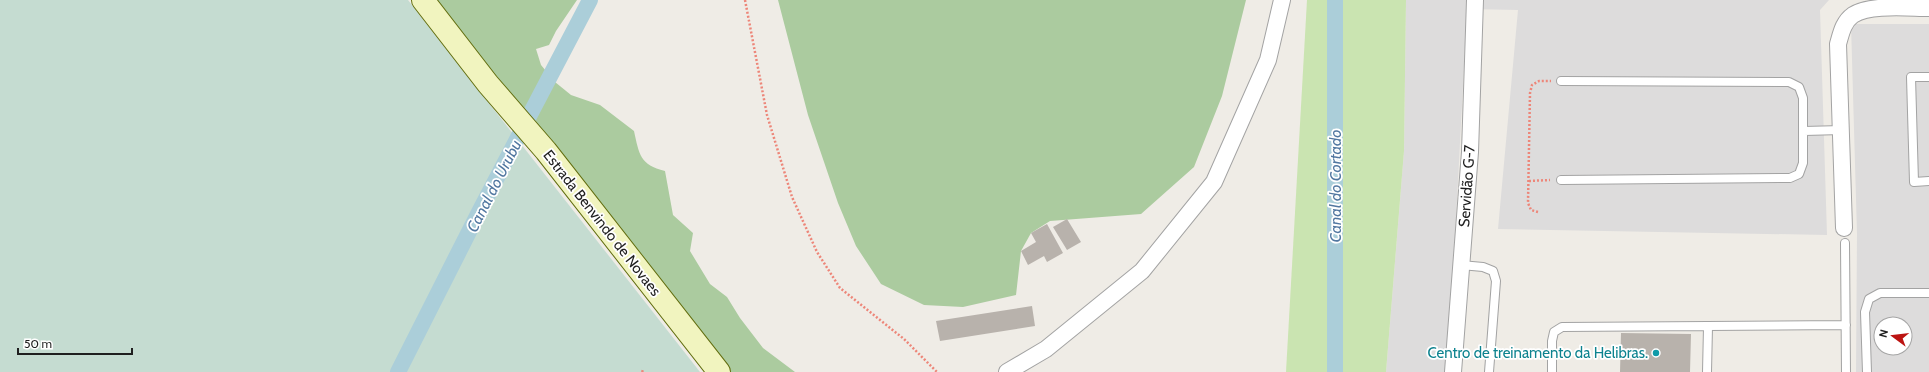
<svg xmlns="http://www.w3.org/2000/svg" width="1929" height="372" viewBox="0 0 1929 372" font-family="Cabin,sans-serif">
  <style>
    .residential { fill: #dddcdc; fill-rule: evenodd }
    .grass { fill: #cae4b1 }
    .forest { fill: #abcb9f }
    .wetland { fill: #c5dcd1 }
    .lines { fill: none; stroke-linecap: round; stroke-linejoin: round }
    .canal { stroke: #abced9; stroke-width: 16 }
    .building { fill: #b8b2ac }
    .lane-casing { stroke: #a3a3a3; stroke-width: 10 }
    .street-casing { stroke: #a3a3a3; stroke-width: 18 }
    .secondary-casing { stroke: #626e0f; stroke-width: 24 }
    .path { stroke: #ed8679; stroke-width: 2.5; stroke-dasharray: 2 2; stroke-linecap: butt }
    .lane { stroke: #fff; stroke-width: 8 }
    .street { stroke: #fff; stroke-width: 16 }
    .secondary { stroke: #f1f4bf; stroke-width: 22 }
    .culture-dot { fill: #0f9aa8; stroke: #fff; stroke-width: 1.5 }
    .labels { text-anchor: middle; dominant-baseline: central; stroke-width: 3.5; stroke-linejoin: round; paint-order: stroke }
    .street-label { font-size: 15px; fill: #1f1f1f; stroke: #fff }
    .culture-label { font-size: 15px; fill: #0d838f; stroke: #fff; text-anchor: end }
    .water-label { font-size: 16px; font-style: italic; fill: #5177a0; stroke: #fff }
  </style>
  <rect width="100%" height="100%" fill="#efece6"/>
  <path class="residential" d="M 1406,0 L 1829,0 L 1820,10 L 1827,235 L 1498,229 L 1518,10 L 1467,9 L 1448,372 L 1386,372 L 1404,151 Z
    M 1851,24 L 1929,24 L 1929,372 L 1856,372 L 1857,234 ZM 1881,324 L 1905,324 L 1905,348 L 1881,348 Z"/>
  <path class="grass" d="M 1307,0 L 1406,0 L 1404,151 L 1386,372 L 1286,372 Z"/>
  <path class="forest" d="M 435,0 L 577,0 L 556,31 L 549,45 L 536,49 L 541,65 L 555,82 L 571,95 L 600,105 L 634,131 C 639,154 640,165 665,171 L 673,215 L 693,233 L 690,251 L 710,284 L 727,297 L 740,318 L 763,348 L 795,372 L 731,372 L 651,268 L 471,47 Z
    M 778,0 L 1246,0 L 1222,96 L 1194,167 L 1141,214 L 1050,221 L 1031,233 L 1021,251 L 1016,295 L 963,307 L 924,305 L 881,284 L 856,246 L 838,203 L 808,115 Z"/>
  <path class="wetland" d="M 0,0 L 408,0 L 700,372 L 0,372 Z"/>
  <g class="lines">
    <path class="canal" d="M 1335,0 L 1335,372
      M 398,372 L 479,212 L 590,0"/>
  </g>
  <path class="building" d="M 1067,219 L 1081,242 L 1067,250 L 1053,227 Z
    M 1047,224 L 1063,253 L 1047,262 L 1044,256 L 1028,265 L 1021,251 L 1036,242 L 1031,233 Z
    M 1032,306 L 1035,326 L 940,341 L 936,321 Z
    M 1621,333 L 1691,334 L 1690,372 L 1620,372 Z"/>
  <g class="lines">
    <g class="lane-casing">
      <path id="lane" d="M 1929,77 L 1911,77 L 1914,182 L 1929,181
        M 1804,131 L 1842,130
        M 1561,180 L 1790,178 L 1799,174 L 1803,163 L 1803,98 L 1799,87 L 1789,82 L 1561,81
        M 1845,243 L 1846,372
        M 1461,265 L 1483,267 L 1493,271 L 1496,281 L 1489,372
        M 1552,372 L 1552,341 L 1554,332 L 1562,327 L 1846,325
        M 1707,372 L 1708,327
        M 1867,372 L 1865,312 L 1869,299 L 1880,293 L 1929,293"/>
    </g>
    <g class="street-casing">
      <path id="street" d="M 1844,228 L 1838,44 C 1841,34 1843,22 1853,15 C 1870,4 1908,8 1929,8
        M 1007,372 L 1046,349 L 1142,271 L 1214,182 L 1268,60 L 1282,0
        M 1453,372 L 1470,152 L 1475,0"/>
    </g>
    <g class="secondary-casing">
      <path id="secondary" d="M 423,0 L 488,84 L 546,151 L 719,372"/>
    </g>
    <path class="path" d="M 745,0 L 767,115 L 792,197 L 817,252 L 840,288 L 904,339 L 937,372
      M 1529,181 L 1550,180
      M 1538,212 L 1531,210 L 1528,203 L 1530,93 L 1532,85 L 1539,81 L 1551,81
      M 642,372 L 643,370"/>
    <use href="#lane" class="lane"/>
    <use href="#street" class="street"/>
    <use href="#secondary" class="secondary"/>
  </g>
  <circle class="culture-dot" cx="1656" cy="353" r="4"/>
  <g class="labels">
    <g class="street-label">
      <text transform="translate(1467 186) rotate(-86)">Servidão G-7</text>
      <text transform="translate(602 223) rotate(52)">Estrada Benvindo de Novaes</text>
    </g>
    <g class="culture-label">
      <text x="1648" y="353">Centro de treinamento da Helibras.</text>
    </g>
    <g class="water-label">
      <text transform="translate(494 186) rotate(-63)">Canal do Urubu</text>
      <text transform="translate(1335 186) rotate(-90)">Canal do Cortado</text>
    </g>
  </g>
  <g transform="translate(1893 336) rotate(285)"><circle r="19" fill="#ffffff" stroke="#a5a5a5"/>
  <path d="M0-3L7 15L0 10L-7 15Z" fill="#bc1412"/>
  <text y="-6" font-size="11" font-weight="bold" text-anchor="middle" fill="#1f1f1f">N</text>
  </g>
  <path d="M18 348v6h114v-6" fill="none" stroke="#1f1f1f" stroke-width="2"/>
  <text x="24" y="348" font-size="12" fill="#1f1f1f" stroke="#ffffff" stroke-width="3" paint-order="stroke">50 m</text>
</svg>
